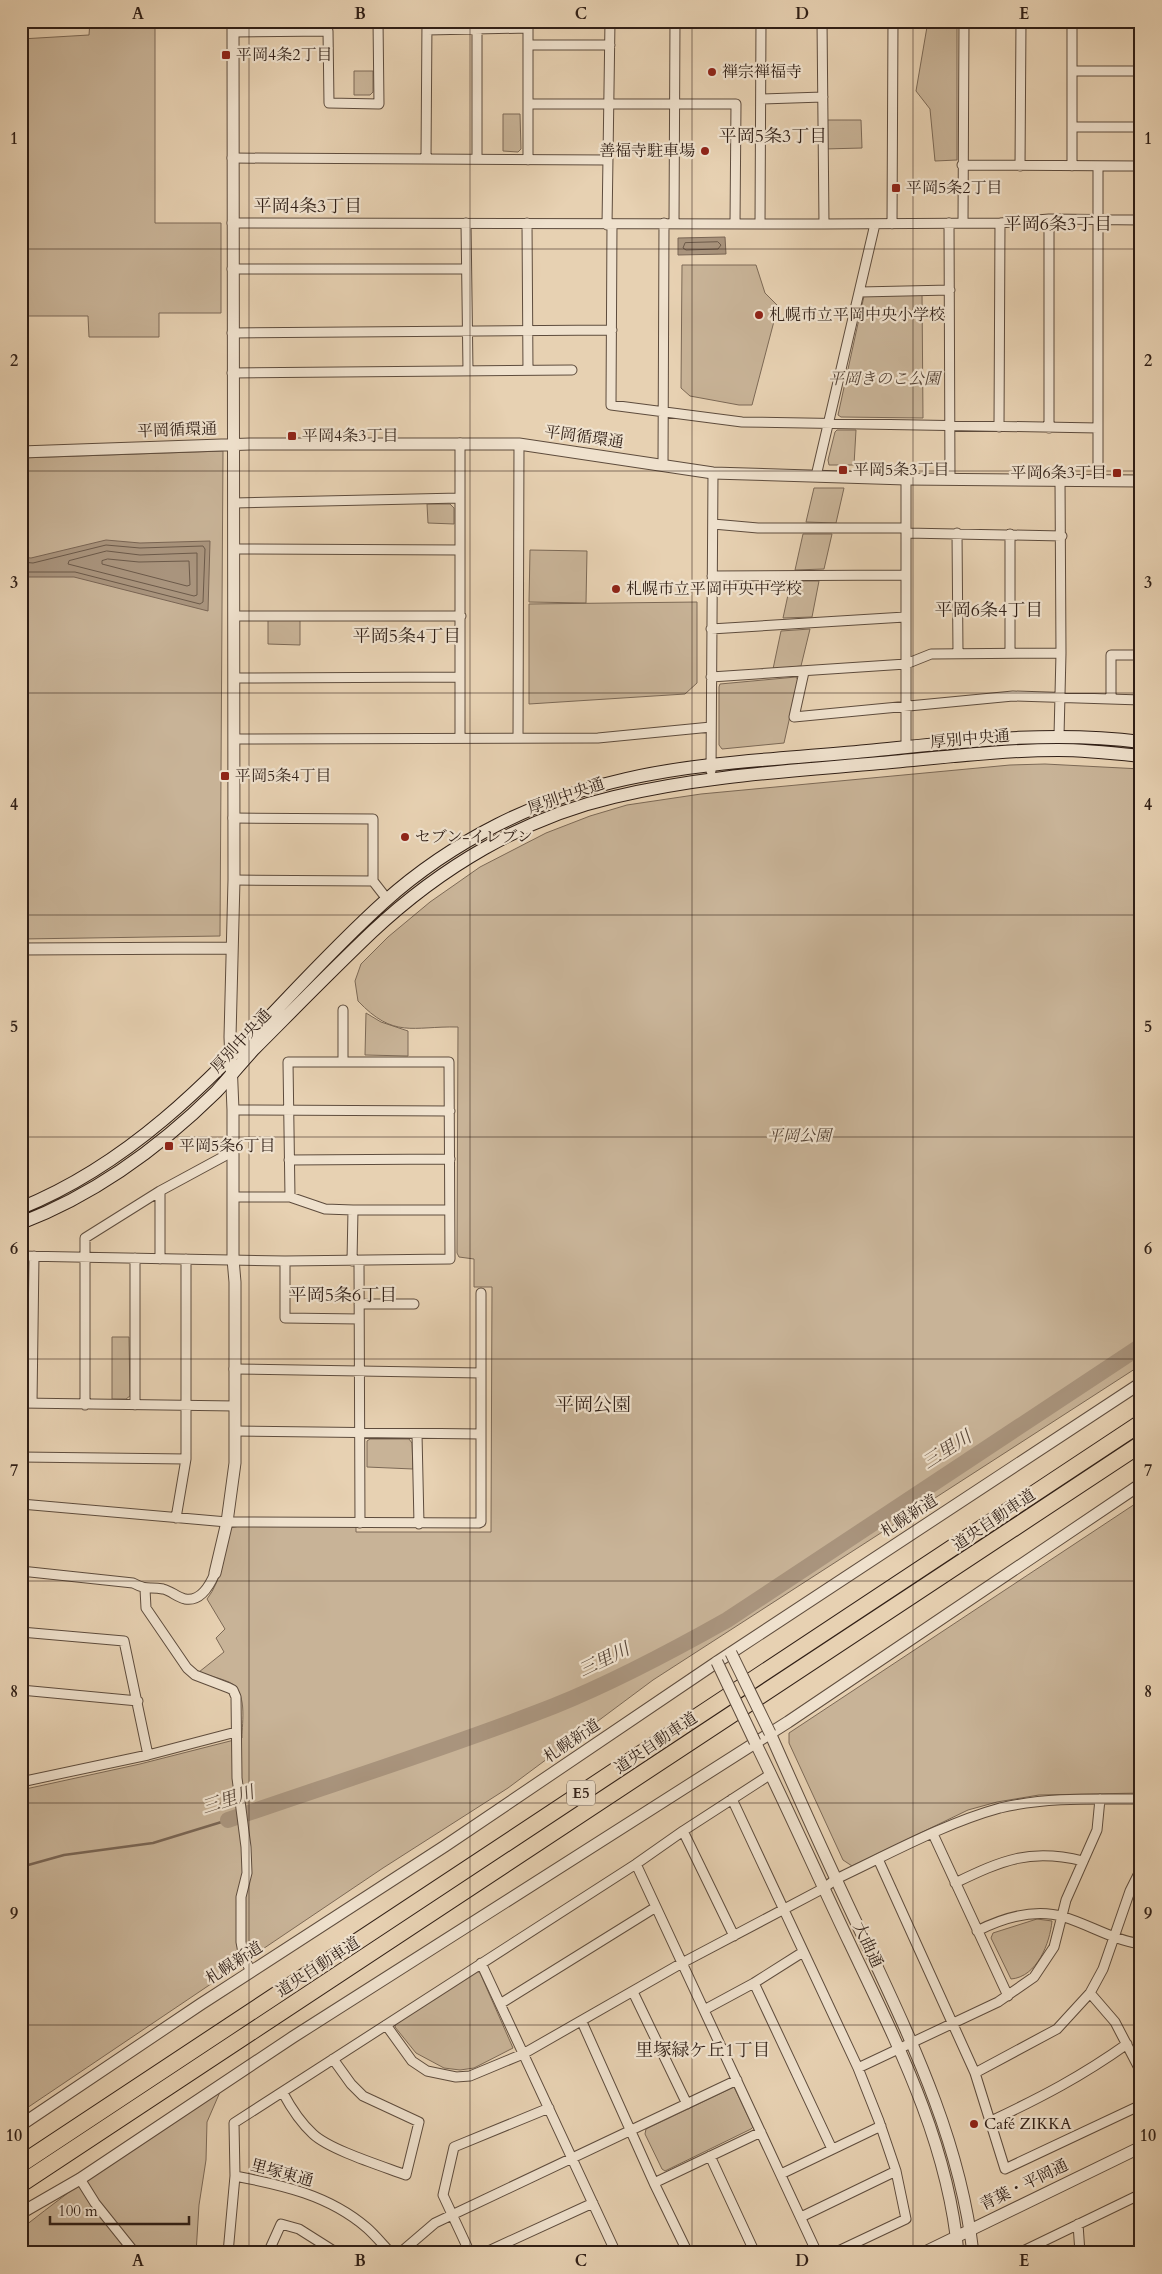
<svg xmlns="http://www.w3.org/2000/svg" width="1162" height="2274" viewBox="0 0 1162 2274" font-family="Cardo,'Noto Serif JP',serif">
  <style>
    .green { fill: #c8b397; stroke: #7c6956 }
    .water { fill: #a9947d; stroke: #796554 }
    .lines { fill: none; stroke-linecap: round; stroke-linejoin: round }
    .shore { stroke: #6c5a4a; stroke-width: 1 }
    .stream { stroke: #796554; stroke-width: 2.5 }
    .river { stroke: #a9947d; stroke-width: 16 }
    .minor-casing { stroke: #5e4c3d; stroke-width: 11 }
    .tertiary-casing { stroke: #5e4c3d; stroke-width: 13 }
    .secondary-casing { stroke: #301f16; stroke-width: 14 }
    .motorway-casing { stroke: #301f16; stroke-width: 18 }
    .minor { stroke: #efe1cd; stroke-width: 9 }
    .tertiary { stroke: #efe1cd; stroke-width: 11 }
    .secondary { stroke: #efe1cd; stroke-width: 12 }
    .motorway { stroke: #e7d1b2; stroke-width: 16 }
    .tertiary-bridge-casing { stroke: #5e4c3d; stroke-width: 13; stroke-linecap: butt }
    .tertiary-bridge { stroke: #efe1cd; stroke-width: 11 }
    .grid { fill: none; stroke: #301f16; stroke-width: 1; stroke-opacity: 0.55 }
    .poi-dot { fill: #8f2418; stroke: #efe1cd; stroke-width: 2 }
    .labels { text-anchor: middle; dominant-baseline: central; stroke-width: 4.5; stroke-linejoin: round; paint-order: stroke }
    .shield { fill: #efe1cd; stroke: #69594d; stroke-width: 1 }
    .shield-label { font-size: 15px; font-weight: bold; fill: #301f16 }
    .poi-label { font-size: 16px; fill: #301f16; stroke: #efe1cd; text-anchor: start }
    .park-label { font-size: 16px; font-style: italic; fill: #564436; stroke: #efe1cd }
    .street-label { font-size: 16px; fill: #301f16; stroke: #efe1cd }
    .neighbourhood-label { font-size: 18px; fill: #301f16; stroke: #efe1cd }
    .water-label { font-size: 18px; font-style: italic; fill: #5a483a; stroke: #efe1cd }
    .quarter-label { font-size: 19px; fill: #301f16; stroke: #efe1cd }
    .neatline { fill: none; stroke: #301f16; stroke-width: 2 }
    .grid-label { font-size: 16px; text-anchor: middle; font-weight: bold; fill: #301f16 }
  </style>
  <rect width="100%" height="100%" fill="#e7d1b2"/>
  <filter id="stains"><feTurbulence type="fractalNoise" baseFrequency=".004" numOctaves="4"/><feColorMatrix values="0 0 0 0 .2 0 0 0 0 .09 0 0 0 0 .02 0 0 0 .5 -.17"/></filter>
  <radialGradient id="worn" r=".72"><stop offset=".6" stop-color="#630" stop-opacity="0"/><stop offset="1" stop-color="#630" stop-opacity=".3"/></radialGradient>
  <path class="green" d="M 90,21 L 155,21 L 155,223 L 221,223 L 221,313 L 159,313 L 159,337 L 89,337 L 88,316 L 21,316 L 21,39 L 89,35 Z
    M 928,21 L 957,21 L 957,160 L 935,161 L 930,109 L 916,91 Z
    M 354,71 L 373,71 L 373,92 L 370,95 L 354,95 Z
    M 503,114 L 520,114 L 521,149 L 518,152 L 503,151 Z
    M 823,120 L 861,120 L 862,148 L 824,149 Z
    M 682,265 L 756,265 L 765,293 L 778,306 L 752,405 L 739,405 L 690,396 L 681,388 Z
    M 922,293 L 923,418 L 841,417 L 838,415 L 864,296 L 868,294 Z
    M 837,430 L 856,430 L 854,465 L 829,465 L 828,460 L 835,432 Z
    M 223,451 L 220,936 L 21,939 L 21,458 Z
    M 814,488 L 844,488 L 836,523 L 806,522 Z
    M 427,504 L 450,504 L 454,508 L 454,524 L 428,523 Z
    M 803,534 L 832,534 L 824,569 L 795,570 Z
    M 530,550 L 587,551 L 586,603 L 529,602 Z
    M 791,581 L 819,581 L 812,617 L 783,618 Z
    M 697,602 L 697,683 L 685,694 L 529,704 L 529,604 Z
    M 268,619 L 300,620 L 300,645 L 268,644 Z
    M 810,629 L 801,666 L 773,669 L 781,631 Z
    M 796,677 L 798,680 L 784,743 L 722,749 L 719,745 L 719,687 L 720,684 Z
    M 1045,764 L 1141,769 L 1141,1365 L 653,1680 L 508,1788 L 383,1868 L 21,2112 L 21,1790 L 140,1764 L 242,1738 C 242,1721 248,1691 229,1682 C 220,1678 209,1676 199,1672 L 224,1652 L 216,1638 L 225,1629 L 207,1599 C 222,1580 225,1552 230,1528 L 240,1526 L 356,1526 L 356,1532 L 491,1532 L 492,1287 L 474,1287 L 474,1259 L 459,1257 L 457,1253 L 458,1027 C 412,1026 394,1039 358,1001 L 355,981 L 361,964 L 388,937 L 430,902 L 480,867 L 546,833 L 590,816 L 627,805 L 701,794 L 1010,765 Z
    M 366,1013 L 381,1022 L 408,1031 L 408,1056 L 365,1055 Z
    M 112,1337 L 129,1337 L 130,1396 L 126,1399 L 112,1399 Z
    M 370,1439 L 409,1439 L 412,1443 L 413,1469 L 367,1467 L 367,1441 Z
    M 1141,1500 L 1141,1793 L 1039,1795 L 997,1802 L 968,1810 L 852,1866 L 843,1860 L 789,1743 L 789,1733 Z
    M 1037,1919 L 1052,1921 C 1050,1943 1037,1977 1011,1979 L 991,1938 L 993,1933 Z
    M 477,1971 L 480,1973 L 513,2048 L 474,2068 L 460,2070 L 444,2068 L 416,2053 L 395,2027 L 396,2023 Z
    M 734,2087 L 753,2127 L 751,2129 L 665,2171 L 662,2169 L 645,2134 L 646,2129 Z
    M 220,2092 L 207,2122 L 206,2160 L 199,2205 L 196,2253 L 21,2253 L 21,2229 C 83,2180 152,2131 220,2092 Z"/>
  <path class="water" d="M 725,237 L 726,254 L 678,255 L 678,238 Z
    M 106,540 L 140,543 L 210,541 L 208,611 L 74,577 L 21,577 L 21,557 L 31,558 Z"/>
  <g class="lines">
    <path class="shore" d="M 718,242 L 721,245 L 718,249 L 686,250 L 683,248 L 685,243 Z
      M 107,551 L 140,555 L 197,553 L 197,595 L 194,596 L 68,564 L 69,561 Z
      M 108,559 L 139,562 L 189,561 L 190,585 L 187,586 L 102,564 L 102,561 Z
      M 21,562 L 33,563 L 106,545 L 140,548 L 203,546 L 205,549 L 203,602 L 200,604 L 75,572 L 21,572"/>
    <path class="stream" d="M 21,1867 L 64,1855 L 153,1843 L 228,1820"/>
    <path class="river" d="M 228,1820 C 337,1782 447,1748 554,1706 C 614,1682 672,1651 727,1620 L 1141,1346"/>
    <g class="minor-casing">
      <path id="minor" d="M 528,21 L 528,160
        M 822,21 L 824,224
        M 427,30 L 528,28
        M 233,32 L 328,31 L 329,103 L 379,104 L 378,21
        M 528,45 L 610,45
        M 1072,71 L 1141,71
        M 762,99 L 823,97
        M 528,104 L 736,104 L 735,224
        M 1072,127 L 1141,127
        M 232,158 L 608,160
        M 426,158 L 427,21
        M 477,158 L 477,29
        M 962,165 L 1141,166
        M 1020,166 L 1021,21
        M 1072,166 L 1072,21
        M 1049,219 L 1049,428
        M 232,223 L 824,224 L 1000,223 L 1049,219 L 1141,220
        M 466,223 L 468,370
        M 527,223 L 528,370
        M 674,223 L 675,21
        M 949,223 L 950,479
        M 963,223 L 964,21
        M 612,224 L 611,405 L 742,422 L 1098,428
        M 760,224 L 761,21
        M 892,224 L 893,21
        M 607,225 L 610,21
        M 232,269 L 466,269
        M 860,292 L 950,290
        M 232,333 L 612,330
        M 232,373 L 572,370
        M 999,427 L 1000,223
        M 460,443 L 460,737
        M 663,465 L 664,223
        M 816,476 L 875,224
        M 1098,480 L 1098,166
        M 234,503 L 460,498
        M 713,524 L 758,528 L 906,528
        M 906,533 L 1062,536
        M 957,533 L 958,653
        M 234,549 L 460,550
        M 712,576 L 905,575
        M 234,616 L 461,616
        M 711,629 L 905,617
        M 1010,652 L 1010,534
        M 804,672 L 794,717 L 1013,696 L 1141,700
        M 711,677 L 906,664 L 931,654 L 1061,653
        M 234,678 L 460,677
        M 1111,698 L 1111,655 L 1141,655
        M 1059,736 L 1061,653 L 1060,480
        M 518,738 L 519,444
        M 234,739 L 598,738 L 711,727
        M 906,746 L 906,479
        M 711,771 L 713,473
        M 233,818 L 373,819 L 373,881 L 387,899
        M 234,880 L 373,881
        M 343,1061 L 343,1010
        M 233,1110 L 450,1111
        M 289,1160 L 450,1159
        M 233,1197 L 290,1197 L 325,1209 L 353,1210 L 449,1210
        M 21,1256 L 285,1261 L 450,1259 L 449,1062 L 288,1062 L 290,1197
        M 160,1259 L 160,1191
        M 285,1261 L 285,1318 L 359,1319
        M 352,1261 L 353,1210
        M 359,1261 L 360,1523
        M 359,1304 L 414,1304
        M 234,1369 L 481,1373
        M 21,1403 L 235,1406
        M 32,1403 L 34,1256
        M 85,1405 L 85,1238 L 160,1191 L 232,1152
        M 135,1405 L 135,1258
        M 235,1431 L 481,1434
        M 417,1434 L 419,1524
        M 21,1457 L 186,1459
        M 21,1504 L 227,1522 L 479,1523 L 481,1522 L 481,1293
        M 176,1518 L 186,1459 L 186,1259
        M 21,1571 L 133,1583 C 148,1591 149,1586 163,1589 C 171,1591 177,1597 185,1599 C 201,1602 210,1585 215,1573
        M 145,1589 L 146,1608 L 187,1668 L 195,1675 L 229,1688 L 233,1690 L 236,1697 L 237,1778 L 246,1847 L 247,1873 L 241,1897 L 241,1942 L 244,1958 L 251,1971
        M 21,1632 L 124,1641 L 148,1755
        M 21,1690 L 138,1701
        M 21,1782 L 148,1755 L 236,1732
        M 732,1799 L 858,2068 L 879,2121 L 896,2171 L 906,2219 L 834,2253
        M 683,1831 L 734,1936
        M 933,1834 L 1008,1996
        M 878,1859 L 975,2073 L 1005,2169 L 1141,2105
        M 636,1864 L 817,2253
        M 955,1883 C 1003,1860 1030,1848 1083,1861
        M 977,1931 C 1003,1918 1035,1908 1064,1917 C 1090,1925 1113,1940 1141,1944
        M 481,1963 L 616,2253
        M 754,1983 L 832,2149
        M 633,1992 L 687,2104
        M 1090,1993 L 1115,2022 L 1141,2072
        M 500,2004 L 656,1907
        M 704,2010 L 754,1983 L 803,1952
        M 582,2022 L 654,2183 L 688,2253
        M 386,2025 L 412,2061 L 427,2071 L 456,2077 L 470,2076 L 523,2054 L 682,1963 L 824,1888 L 836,1879 C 887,1855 945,1823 1000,1808 C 1046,1797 1094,1799 1141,1799
        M 858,2068 L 998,2002 L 1034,1977 L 1054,1947 L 1066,1900 L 1097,1830 L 1100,1799
        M 975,2073 L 1057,2029 L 1090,1993 L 1103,1969 L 1130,1891 L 1141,1869
        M 283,2093 C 291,2108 300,2122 313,2134 C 330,2150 382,2166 406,2175 L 419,2122 L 363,2096 L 351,2084 L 333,2059
        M 991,2121 C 1042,2097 1082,2076 1127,2044
        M 710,2156 L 755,2253
        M 781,2174 L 881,2126
        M 235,2176 C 282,2185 329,2195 367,2228 C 375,2235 383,2245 391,2253
        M 80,2179 L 95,2203 L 135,2253
        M 654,2183 L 761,2132
        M 801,2217 L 896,2171
        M 1078,2224 L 1080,2253
        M 228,2253 L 235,2176 L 234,2123 L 636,1864 L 683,1831 L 771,1774
        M 268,2253 L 281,2224 L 299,2229 L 337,2253
        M 400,2253 L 435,2223 L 737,2080
        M 470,2253 L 443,2195 L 454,2147 L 549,2108
        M 484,2253 L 593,2203
        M 602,2253 L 613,2248
        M 1019,2253 L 1141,2194
        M 1133,2253 L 1141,2249"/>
    </g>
    <g class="tertiary-casing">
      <path id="tertiary" d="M 21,452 L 250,444 L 519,444 L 713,473 L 906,479 L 1141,481
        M 21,949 L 232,948
        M 215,1573 L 227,1522 L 235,1463 L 235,1282 L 233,1259 L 233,1110 L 230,1037 L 234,880 L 233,21
        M 770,1733 C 801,1803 833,1874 866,1943 C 913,2044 960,2141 973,2253
        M 755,1742 C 788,1809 818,1877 850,1944 C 897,2043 948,2142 958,2253
        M 21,2125 L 201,2004 L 445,1846 L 717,1662 L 1141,1383
        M 21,2213 L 80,2179 L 293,2037 L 788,1722 L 1141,1484
        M 923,2253 L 1141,2147"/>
    </g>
    <g class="secondary-casing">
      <path id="secondary" d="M 21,1208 C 176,1145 264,1010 384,902 C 452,841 538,798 626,779 C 705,761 787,759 867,751 C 958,742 1049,730 1141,742
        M 21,1223 C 94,1195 160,1147 216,1092 C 229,1078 241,1063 254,1049 C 293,1010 332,970 372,932 C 440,868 523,818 614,797 C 701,776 791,771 880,763 C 939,758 998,750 1058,750 C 1086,750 1113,753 1141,756"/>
    </g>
    <g class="motorway-casing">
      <path id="motorway" d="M 21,2164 L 1141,1423
        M 21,2184 L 1141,1444"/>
    </g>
    <use href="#minor" class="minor"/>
    <use href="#tertiary" class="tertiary"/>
    <use href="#secondary" class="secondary"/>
    <use href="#motorway" class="motorway"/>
    <g class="tertiary-bridge-casing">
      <path id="tertiary-bridge" d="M 731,1653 L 770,1733
        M 717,1662 L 755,1742"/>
    </g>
    <use href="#tertiary-bridge" class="tertiary-bridge"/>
  </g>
  <path class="grid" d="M 249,21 L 249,2253M 470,21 L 470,2253M 692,21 L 692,2253M 913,21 L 913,2253M 21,249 L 1141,249M 21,471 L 1141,471M 21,693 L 1141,693M 21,915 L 1141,915M 21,1137 L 1141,1137M 21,1359 L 1141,1359M 21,1581 L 1141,1581M 21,1803 L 1141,1803M 21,2025 L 1141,2025"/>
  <g class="poi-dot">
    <rect x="221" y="50" width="10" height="10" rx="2.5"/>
    <circle cx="712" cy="72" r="5"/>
    <circle cx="705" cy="151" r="5"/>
    <rect x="891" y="183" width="10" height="10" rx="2.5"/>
    <circle cx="759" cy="315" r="5"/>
    <rect x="287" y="431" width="10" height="10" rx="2.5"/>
    <rect x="838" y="465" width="10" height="10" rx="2.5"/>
    <rect x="1112" y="468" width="10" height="10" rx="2.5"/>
    <circle cx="616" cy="589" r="5"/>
    <rect x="220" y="771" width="10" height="10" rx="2.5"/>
    <circle cx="405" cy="837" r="5"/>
    <rect x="164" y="1141" width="10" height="10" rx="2.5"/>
    <circle cx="974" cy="2124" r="5"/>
  </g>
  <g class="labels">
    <rect class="shield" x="567" y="1780.5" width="28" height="25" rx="4"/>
    <g class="shield-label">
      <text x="581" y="1793">E5</text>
    </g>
    <g class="poi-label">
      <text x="236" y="55">平岡4条2丁目</text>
      <text x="722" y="72">禅宗禅福寺</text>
      <text x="695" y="151" text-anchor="end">善福寺駐車場</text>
      <text x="906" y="188">平岡5条2丁目</text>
      <text x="769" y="315">札幌市立平岡中央小学校</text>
      <text x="302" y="436">平岡4条3丁目</text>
      <text x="853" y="470">平岡5条3丁目</text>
      <text x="1107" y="473" text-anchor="end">平岡6条3丁目</text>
      <text x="626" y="589">札幌市立平岡中央中学校</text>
      <text x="235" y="776">平岡5条4丁目</text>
      <text x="415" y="837">セブン-イレブン</text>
      <text x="179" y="1146">平岡5条6丁目</text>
      <text x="984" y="2124">Café ZIKKA</text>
    </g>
    <g class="park-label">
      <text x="884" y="379">平岡きのこ公園</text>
      <text x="799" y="1136">平岡公園</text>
    </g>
    <g class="street-label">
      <text transform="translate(177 430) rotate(-2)">平岡循環通</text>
      <text transform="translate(584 437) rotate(8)">平岡循環通</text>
      <text transform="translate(970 739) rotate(-5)">厚別中央通</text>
      <text transform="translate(566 796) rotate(-19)">厚別中央通</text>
      <text transform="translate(241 1041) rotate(-47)">厚別中央通</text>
      <text transform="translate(909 1516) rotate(-33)">札幌新道</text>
      <text transform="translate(994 1520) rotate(-34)">道央自動車道</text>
      <text transform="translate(572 1741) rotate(-34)">札幌新道</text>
      <text transform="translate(656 1743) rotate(-34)">道央自動車道</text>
      <text transform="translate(868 1945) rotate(65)">大曲通</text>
      <text transform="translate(234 1963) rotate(-33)">札幌新道</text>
      <text transform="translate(318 1967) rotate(-33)">道央自動車道</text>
      <text transform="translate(282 2173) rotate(15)">里塚東通</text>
      <text transform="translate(1024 2185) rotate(-26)">青葉・平岡通</text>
    </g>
    <g class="neighbourhood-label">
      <text x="773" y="136">平岡5条3丁目</text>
      <text x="308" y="206">平岡4条3丁目</text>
      <text x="1058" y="224">平岡6条3丁目</text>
      <text x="989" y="610">平岡6条4丁目</text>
      <text x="407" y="636">平岡5条4丁目</text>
      <text x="343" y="1295">平岡5条6丁目</text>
      <text x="703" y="2050">里塚緑ケ丘1丁目</text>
    </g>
    <g class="water-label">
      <text transform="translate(947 1450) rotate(-33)">三里川</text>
      <text transform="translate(604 1660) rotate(-26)">三里川</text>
      <text transform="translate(228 1800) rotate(-18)">三里川</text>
    </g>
    <g class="quarter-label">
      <text x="593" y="1405">平岡公園</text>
    </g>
  </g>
  <rect width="1162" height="2274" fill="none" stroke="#e7d1b2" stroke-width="55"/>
  <path d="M50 2216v8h139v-8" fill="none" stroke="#301f16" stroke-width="2.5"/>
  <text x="58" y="2216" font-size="15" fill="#301f16" stroke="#efe1cd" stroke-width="4" paint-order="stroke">100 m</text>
  <rect x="28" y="28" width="1106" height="2218" class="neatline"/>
  <g class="grid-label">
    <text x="138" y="19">A</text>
    <text x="360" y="19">B</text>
    <text x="581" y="19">C</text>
    <text x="802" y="19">D</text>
    <text x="1024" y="19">E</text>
    <text x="14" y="144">1</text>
    <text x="1148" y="144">1</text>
    <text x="14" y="366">2</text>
    <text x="1148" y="366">2</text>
    <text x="14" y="588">3</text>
    <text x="1148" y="588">3</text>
    <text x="14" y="810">4</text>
    <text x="1148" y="810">4</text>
    <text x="14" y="1032">5</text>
    <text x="1148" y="1032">5</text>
    <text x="14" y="1254">6</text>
    <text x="1148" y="1254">6</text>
    <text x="14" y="1476">7</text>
    <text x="1148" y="1476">7</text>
    <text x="14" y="1697">8</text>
    <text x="1148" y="1697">8</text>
    <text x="14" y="1919">9</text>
    <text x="1148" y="1919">9</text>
    <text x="14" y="2141">10</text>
    <text x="1148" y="2141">10</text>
    <text x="138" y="2266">A</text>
    <text x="360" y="2266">B</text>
    <text x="581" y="2266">C</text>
    <text x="802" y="2266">D</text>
    <text x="1024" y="2266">E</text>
  </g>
  <rect width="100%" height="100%" filter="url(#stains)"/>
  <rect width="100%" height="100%" fill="url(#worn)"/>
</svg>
